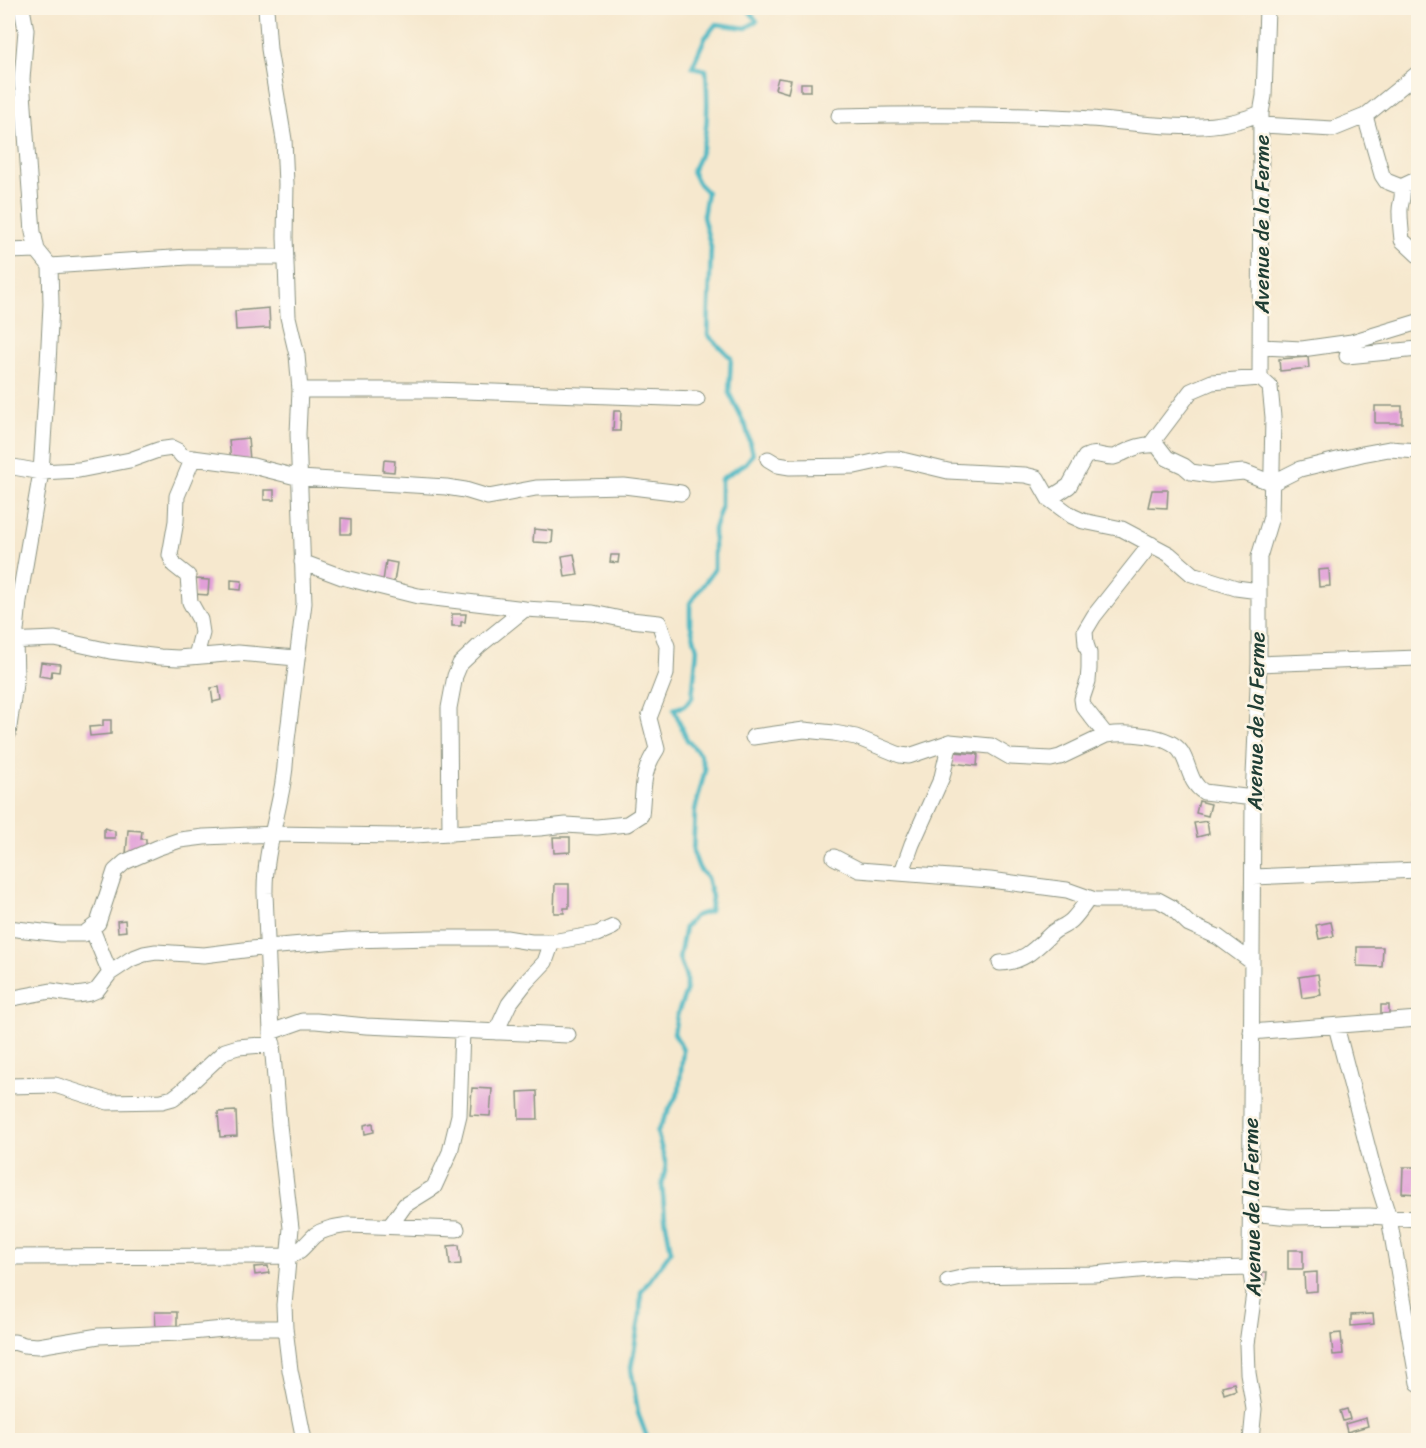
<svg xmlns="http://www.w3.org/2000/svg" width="1426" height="1448" viewBox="0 0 1426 1448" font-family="Sriracha,sans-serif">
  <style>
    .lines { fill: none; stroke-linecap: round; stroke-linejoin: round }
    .stream { stroke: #49b7c3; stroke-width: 4.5 }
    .building { fill: #e19fd8 }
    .minor-casing { stroke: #8a9281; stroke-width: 17 }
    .minor { stroke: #fff; stroke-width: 15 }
    .labels { text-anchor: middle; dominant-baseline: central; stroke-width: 5; stroke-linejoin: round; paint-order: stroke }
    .street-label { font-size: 21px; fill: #1f3d34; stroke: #fcf5e5 }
  </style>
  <rect width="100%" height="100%" fill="#fcf5e5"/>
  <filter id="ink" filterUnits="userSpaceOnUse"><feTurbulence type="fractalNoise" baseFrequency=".0167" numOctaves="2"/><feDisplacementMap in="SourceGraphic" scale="12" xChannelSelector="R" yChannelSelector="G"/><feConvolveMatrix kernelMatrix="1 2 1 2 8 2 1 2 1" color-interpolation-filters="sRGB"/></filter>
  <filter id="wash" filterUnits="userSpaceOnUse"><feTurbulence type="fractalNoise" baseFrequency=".008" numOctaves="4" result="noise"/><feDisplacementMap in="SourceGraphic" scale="24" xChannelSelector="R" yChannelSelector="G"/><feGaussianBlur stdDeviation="1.35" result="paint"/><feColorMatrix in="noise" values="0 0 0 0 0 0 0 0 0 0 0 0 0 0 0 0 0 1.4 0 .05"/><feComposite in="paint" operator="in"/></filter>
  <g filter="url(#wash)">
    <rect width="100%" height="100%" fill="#f6e8ce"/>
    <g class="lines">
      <path class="stream" d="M 648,1440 L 638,1413 L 631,1368 L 640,1316 L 641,1292 L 671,1251 L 665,1218 L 662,1185 L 666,1165 L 657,1132 L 679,1091 L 683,1050 L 674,1033 L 677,1015 L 686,992 L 686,977 L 679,958 L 685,927 L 695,916 L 710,911 L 712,897 L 707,878 L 699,868 L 693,852 L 695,810 L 705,770 L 700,754 L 687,740 L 674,709 L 684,706 L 692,698 L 697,649 L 690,623 L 690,603 L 714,570 L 714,529 L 721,508 L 721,479 L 746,463 L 753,454 L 746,427 L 729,393 L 731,358 L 708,335 L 711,247 L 703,217 L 707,192 L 698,183 L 692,171 C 710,143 708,102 706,70 L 692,67 L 705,38 L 716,24 L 746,28 L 757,21 L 747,8"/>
    </g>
    <g id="blocks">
      <path class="building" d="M 778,78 L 791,80 L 788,93 L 775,89 Z
        M 801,83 L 811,83 L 811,91 L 801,91 Z
        M 269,308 L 270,328 L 236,330 L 235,311 Z
        M 1308,357 L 1309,368 L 1280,371 L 1279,359 Z
        M 1375,406 L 1402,406 L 1402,423 L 1375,423 Z
        M 614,411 L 621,411 L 620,431 L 613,431 Z
        M 248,438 L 250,460 L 231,462 L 229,440 Z
        M 384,460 L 395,461 L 394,472 L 383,471 Z
        M 264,490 L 274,490 L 274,500 L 264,500 Z
        M 1152,490 L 1168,490 L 1167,508 L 1148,507 Z
        M 341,518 L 351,519 L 351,534 L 341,534 Z
        M 534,529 L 553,531 L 552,543 L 533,542 Z
        M 574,554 L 578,575 L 565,577 L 562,556 Z
        M 611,555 L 619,555 L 618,563 L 610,562 Z
        M 386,561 L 397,563 L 394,582 L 383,581 Z
        M 1329,569 L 1330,586 L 1319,587 L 1318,570 Z
        M 195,579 L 209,580 L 208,595 L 194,594 Z
        M 231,580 L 242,581 L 241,590 L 231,589 Z
        M 452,614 L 466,614 L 465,622 L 461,622 L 461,626 L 452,626 Z
        M 41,662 L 60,664 L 59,672 L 52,671 L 51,678 L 39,676 Z
        M 219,687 L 221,700 L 213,702 L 211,688 Z
        M 103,720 L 111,720 L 111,734 L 90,736 L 89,727 L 103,726 Z
        M 954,752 L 978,754 L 977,766 L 953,763 Z
        M 1418,800 L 1418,814 L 1416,815 L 1412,801 Z
        M 1199,801 L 1211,804 L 1208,816 L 1196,813 Z
        M 1207,821 L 1209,834 L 1197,837 L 1194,823 Z
        M 104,828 L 115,831 L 115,838 L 104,838 Z
        M 128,830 L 142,831 L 141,839 L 146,839 L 146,850 L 126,854 Z
        M 553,837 L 570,837 L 570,852 L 554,853 Z
        M 555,884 L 569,884 L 569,908 L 564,908 L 564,913 L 554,913 Z
        M 125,920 L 126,931 L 118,932 L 117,921 Z
        M 1331,922 L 1334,936 L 1319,939 L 1316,925 Z
        M 1357,947 L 1383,947 L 1382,967 L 1357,966 Z
        M 1318,974 L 1321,995 L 1302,998 L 1299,977 Z
        M 1381,1005 L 1389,1005 L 1389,1014 L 1381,1015 Z
        M 472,1088 L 492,1089 L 490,1116 L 470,1115 Z
        M 537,1091 L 538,1119 L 519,1119 L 518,1092 Z
        M 236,1111 L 237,1136 L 220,1137 L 218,1112 Z
        M 373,1123 L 374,1132 L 365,1134 L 364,1125 Z
        M 1403,1167 L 1418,1167 L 1418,1194 L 1402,1193 Z
        M 459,1245 L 461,1264 L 450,1265 L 448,1246 Z
        M 1288,1250 L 1303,1250 L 1303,1269 L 1288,1269 Z
        M 268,1266 L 269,1273 L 255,1275 L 254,1267 Z
        M 1262,1272 L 1267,1272 L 1266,1284 L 1262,1284 Z
        M 1317,1272 L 1317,1291 L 1305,1292 L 1304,1273 Z
        M 155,1312 L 177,1312 L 177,1326 L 156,1332 Z
        M 1373,1314 L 1374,1324 L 1351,1326 L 1351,1315 Z
        M 1341,1333 L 1343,1354 L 1333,1355 L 1331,1334 Z
        M 1234,1383 L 1236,1390 L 1224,1394 L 1222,1386 Z
        M 1347,1409 L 1350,1419 L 1343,1421 L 1340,1411 Z
        M 1366,1418 L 1368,1426 L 1347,1432 L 1345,1424 Z"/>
    </g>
  </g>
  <g filter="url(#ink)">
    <use href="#blocks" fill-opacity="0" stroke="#8a9281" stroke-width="1.5"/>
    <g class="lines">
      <g class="minor-casing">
        <path id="minor" d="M 266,8 L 269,49 L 284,140 L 286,184 L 285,237 L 288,317 L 297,355 L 300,390 L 298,434 L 304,603 L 286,748 C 286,798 264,843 265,893 L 271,1032 L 279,1125 L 291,1228 L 284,1305 L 285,1328 L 290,1370 L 304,1440
          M 839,116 C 918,114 998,114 1076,118 C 1137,121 1203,138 1261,113
          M 1365,116 L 1382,175 L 1386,181 L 1401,187 C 1405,198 1399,203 1400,213 C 1400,222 1401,231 1402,240 L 1418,255
          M 1262,125 L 1333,129 L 1365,116 L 1418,73
          M 1401,187 L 1418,179
          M 8,251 L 37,250
          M 50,266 L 188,257 L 286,257
          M 1261,347 L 1302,349 L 1352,342 L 1418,322
          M 1347,356 L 1418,349
          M 300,390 L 433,390 L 697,399
          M 1151,444 L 1191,391 L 1212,382 L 1260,378
          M 193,458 L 177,496 L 176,521 L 170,555 L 174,565 L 188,576 L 190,602 L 200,620 L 202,633 L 196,656
          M 768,459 L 778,465 L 790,467 L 855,466 L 887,459 L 898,459 L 948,471 L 1025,475 L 1037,478 L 1049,499 L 1072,516 L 1083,521 L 1122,529 L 1169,554 L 1192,574 L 1236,588 L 1259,591
          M 8,466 L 41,472 L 79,470 L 130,460 L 158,450 L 172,448 L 178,451 L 182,456 L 193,458 L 253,466 L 300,478 L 446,487 L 465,490 L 488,497 L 536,488 L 624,486 L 681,493
          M 1049,499 L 1069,486 L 1085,457 C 1096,451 1103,458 1114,457 C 1119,456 1119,454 1123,453 C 1134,447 1145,444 1157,445 L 1167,458 L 1184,466 L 1191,472 L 1211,475 L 1244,472 L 1272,483 L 1300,469 L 1362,454 L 1389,449 L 1418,451
          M 8,641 L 55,639 L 110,651 L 160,657 L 178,658 L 238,653 L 296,658
          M 1259,664 L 1418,658
          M 8,734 L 16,677 L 15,641 L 19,601 L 41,472 L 48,364 L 51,304 L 50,266 L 37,250 L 33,232 L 22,79 L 26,30 L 22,8
          M 1106,735 L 1083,706 L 1082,699 L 1088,681 L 1089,669 L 1089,653 L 1086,644 L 1085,631 L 1094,616 L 1151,544
          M 753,737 L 804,730 L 834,733 L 856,737 L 900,755 L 909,756 L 950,742 L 991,746 L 1010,757 L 1051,759 L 1060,757 L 1106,735 C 1125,732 1169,734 1181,752 C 1190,766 1189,783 1204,792 L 1253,798
          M 450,834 L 449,708 L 455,676 L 460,664 L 479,646 L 525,609
          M 834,857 L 859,870 L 990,880 L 1067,890 L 1095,900 L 1158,900 L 1171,907 L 1189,924 L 1218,937 L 1252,962
          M 902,872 L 912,844 L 942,777 L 950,742
          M 1253,877 L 1418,870
          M 8,928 L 60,934 L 84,934 L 98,923 L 115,871 L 125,862 L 157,848 L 180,840 L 204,837 L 274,834 L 396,836 L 540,828 L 566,825 L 597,827 L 627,824 L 641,815 C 644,789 641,772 657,749 L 649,718 L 666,674 L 667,646 L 659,623 L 621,619 L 593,613 L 525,609 L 418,596 L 342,577 L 302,562
          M 92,929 L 110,973
          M 1000,963 C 1024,962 1035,949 1052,933 C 1058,928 1066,926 1072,920 C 1078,914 1084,905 1089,898
          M 8,999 L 51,991 L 77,995 L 90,993 L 97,990 L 110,973 L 131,959 L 144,954 L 156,952 L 204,955 L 268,947 L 349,940 L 433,938 L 506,938 L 531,942 L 552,942 L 597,934 L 613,927
          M 1336,1026 L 1373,1168 L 1389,1218 L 1418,1383
          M 271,1032 L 302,1021 L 316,1021 L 366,1026 L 568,1035
          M 496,1032 L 509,1004 L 526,982 L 545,962 L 552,942
          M 1251,1032 L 1418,1019
          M 8,1086 L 55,1085 L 108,1102 L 162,1101 L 173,1098 L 181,1092 L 225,1051 L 238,1047 L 273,1044
          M 1252,1213 L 1289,1217 L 1369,1216 L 1418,1219
          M 390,1226 L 405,1205 L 434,1187 L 450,1152 L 459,1115 L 462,1031
          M 8,1257 L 289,1256 C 301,1253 306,1243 315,1235 C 325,1228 337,1227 348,1225 L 457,1229
          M 948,1281 L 970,1276 L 1094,1274 L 1172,1267 L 1210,1269 L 1250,1268
          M 8,1343 L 14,1342 L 24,1345 L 38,1346 L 99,1336 L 180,1333 L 235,1328 L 285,1328
          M 1251,1440 L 1254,1409 L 1248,1373 L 1247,1344 L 1254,1293 L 1250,1268 L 1253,798 L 1259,664 L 1259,557 L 1271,517 L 1273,417 L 1270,387 L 1260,378 L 1261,113 L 1264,96 L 1267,8"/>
      </g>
      <use href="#minor" class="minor"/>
    </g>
  </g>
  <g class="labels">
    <g class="street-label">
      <text transform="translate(1262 224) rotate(-90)">Avenue de la Ferme</text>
      <text transform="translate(1256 721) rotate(-89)">Avenue de la Ferme</text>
      <text transform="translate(1252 1207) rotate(-91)">Avenue de la Ferme</text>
    </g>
  </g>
  <rect width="1426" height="1448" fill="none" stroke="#fcf5e5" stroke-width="30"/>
</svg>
